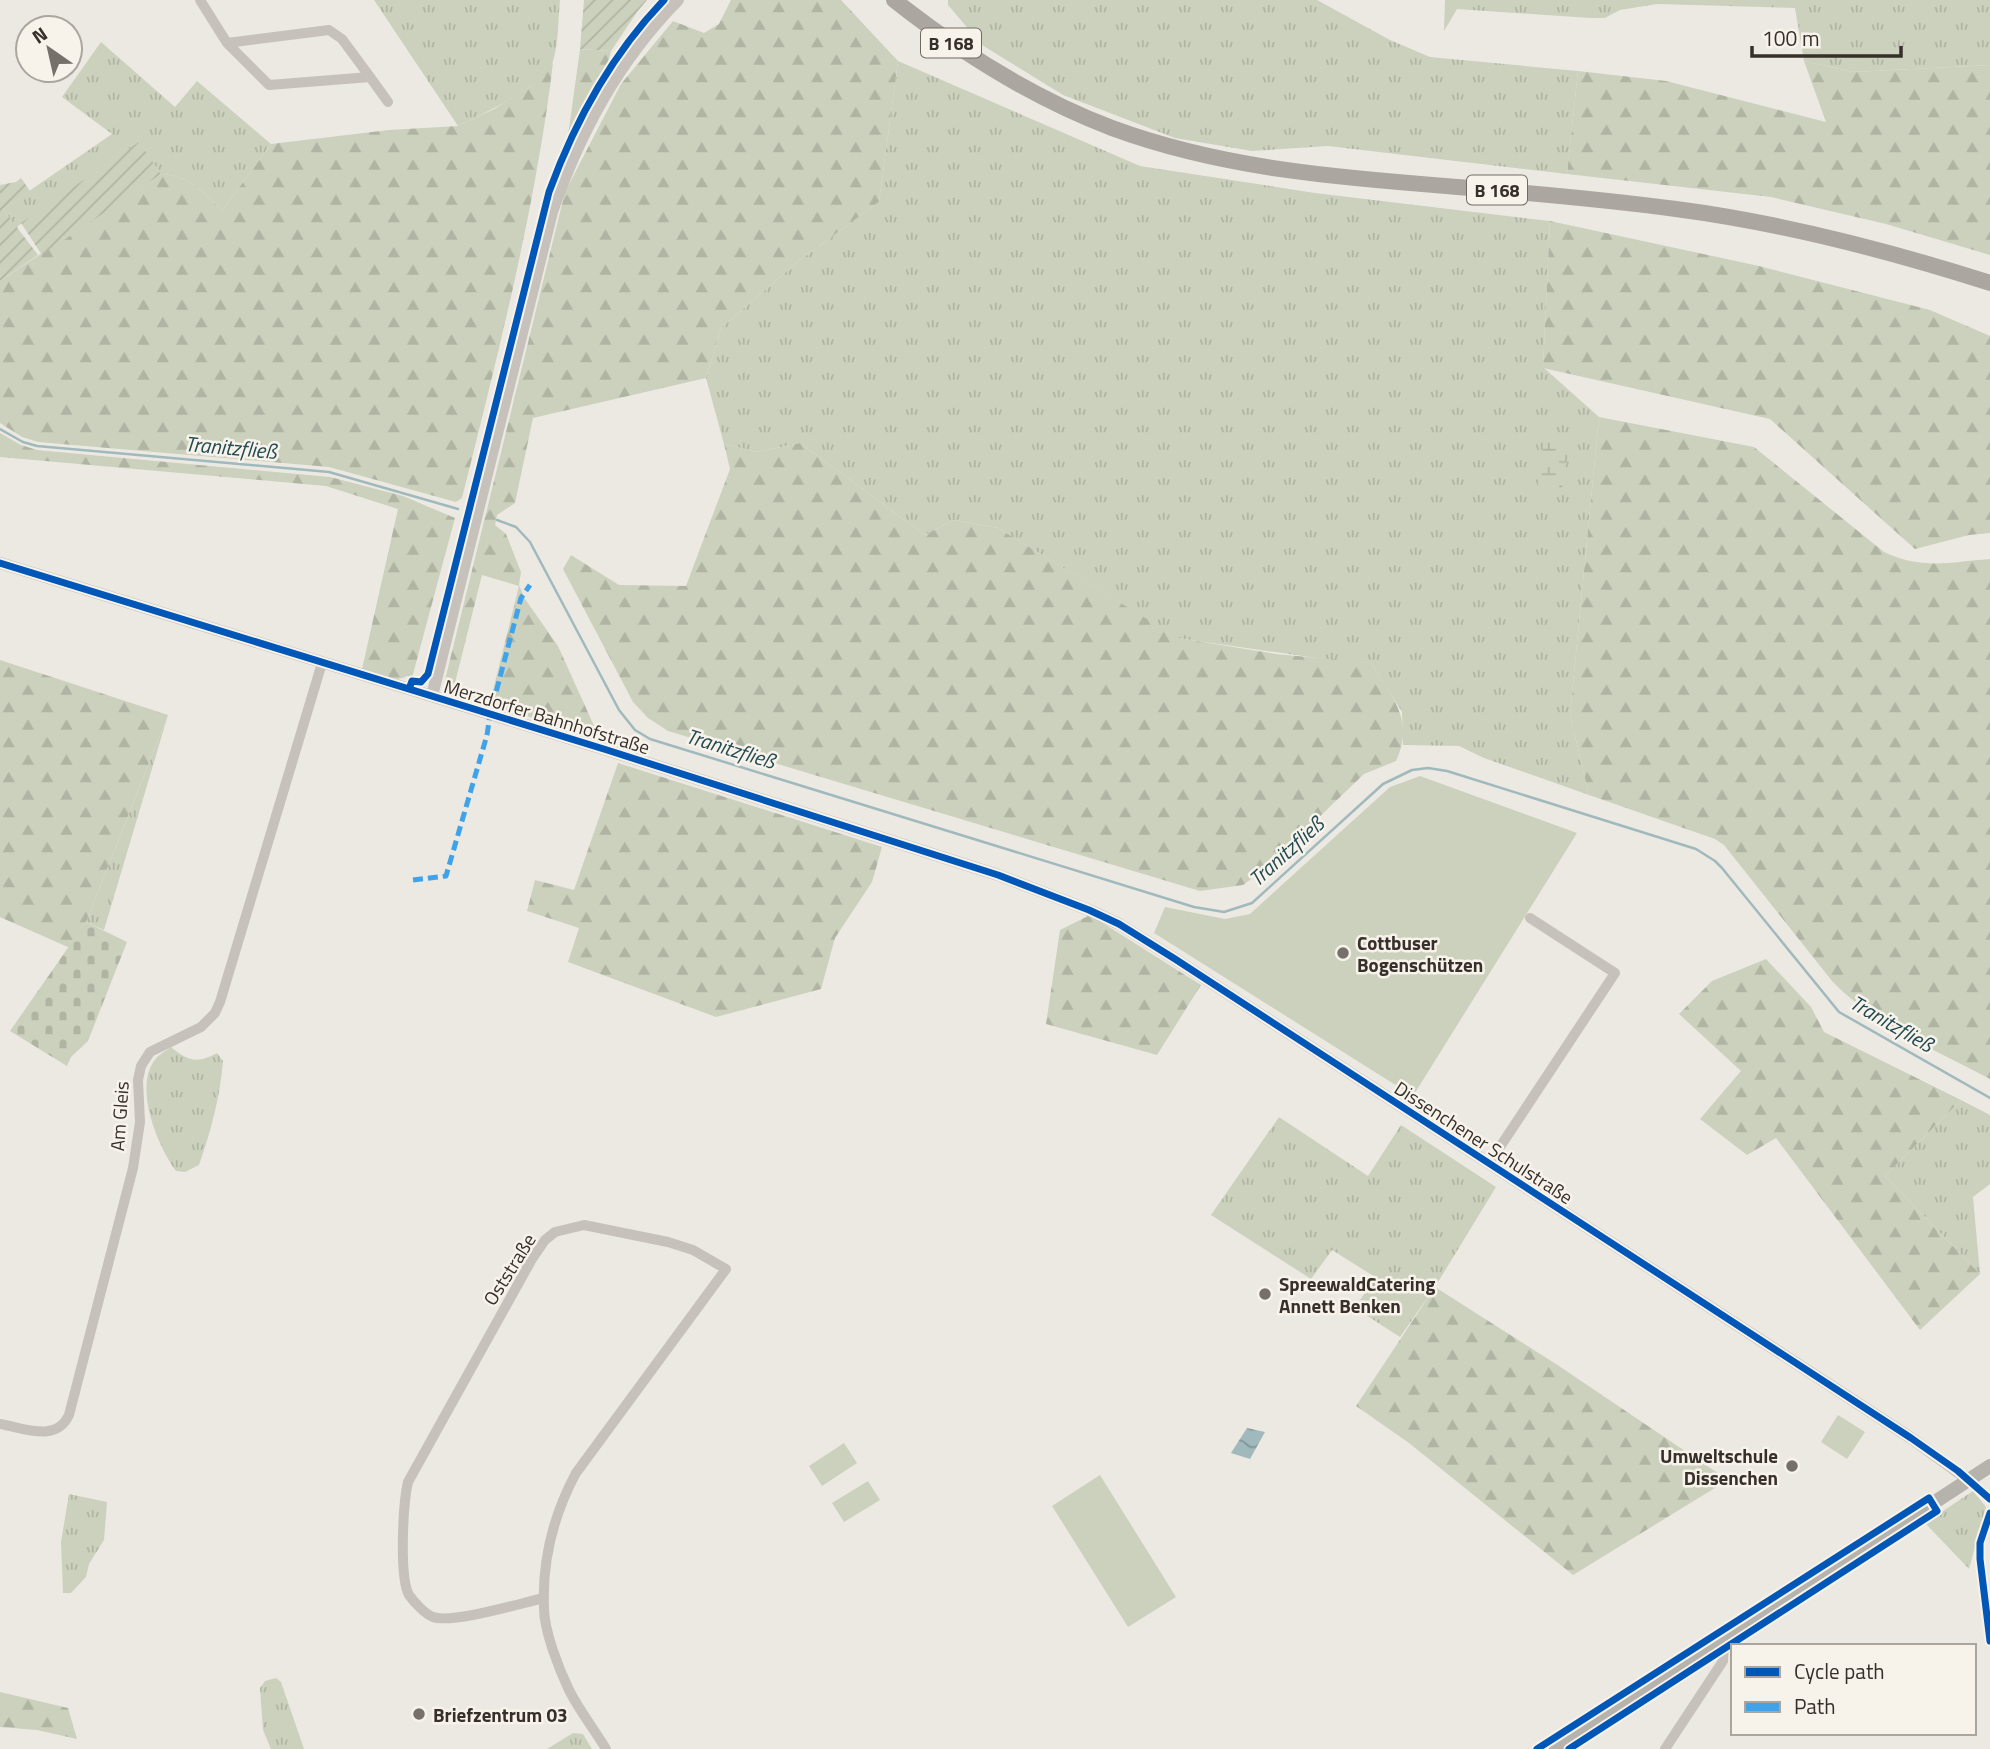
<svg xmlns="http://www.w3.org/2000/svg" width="1990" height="1749" viewBox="0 0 1990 1749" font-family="'Titillium Web',sans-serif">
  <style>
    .grass { fill: url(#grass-tufts) }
    .forest { fill: url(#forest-firs) }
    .wetland { fill: url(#wetland-marsh) }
    .cemetery { fill: url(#cemetery-stones) }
    .garden { fill: url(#garden-furrows) }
    .pitch { fill: #ccd1bd }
    .water { fill: url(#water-waves) }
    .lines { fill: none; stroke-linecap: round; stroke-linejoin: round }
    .stream { stroke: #a0b9bc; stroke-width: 2.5 }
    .minor { stroke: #c6c1bb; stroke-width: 10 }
    .tertiary { stroke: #c6c1bb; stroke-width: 12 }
    .secondary { stroke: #b6b2ac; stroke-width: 14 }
    .primary { stroke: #aba6a0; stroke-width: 16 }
    .quiet { stroke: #3fa3eb; stroke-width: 5; stroke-dasharray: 10 5; stroke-linecap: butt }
    .cycleway-casing { stroke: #f8f3ea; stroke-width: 11 }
    .cycleway { stroke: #0057b8; stroke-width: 7 }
    .poi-dot { fill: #76706a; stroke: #f8f3ea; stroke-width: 2.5 }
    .labels { text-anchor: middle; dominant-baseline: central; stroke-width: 5; stroke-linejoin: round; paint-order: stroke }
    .shield { fill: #f8f3ea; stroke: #706a64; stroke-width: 2 }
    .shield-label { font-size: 18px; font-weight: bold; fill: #362f2a }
    .street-label { font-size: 19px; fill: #362f2a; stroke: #f8f3ea }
    .poi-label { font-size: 19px; font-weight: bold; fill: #362f2a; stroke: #f8f3ea; text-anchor: start }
    .water-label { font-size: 21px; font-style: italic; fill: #234b54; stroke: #f8f3ea }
  </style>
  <defs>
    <pattern id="grass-tufts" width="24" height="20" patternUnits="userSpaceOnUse" patternTransform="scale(1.75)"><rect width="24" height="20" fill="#ccd1bd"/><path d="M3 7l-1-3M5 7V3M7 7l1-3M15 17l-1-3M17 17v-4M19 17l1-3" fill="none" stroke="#b0b4a3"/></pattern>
    <pattern id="forest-firs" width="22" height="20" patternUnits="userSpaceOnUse" patternTransform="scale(1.75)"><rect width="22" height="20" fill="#ccd1bd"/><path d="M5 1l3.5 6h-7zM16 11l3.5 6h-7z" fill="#b0b4a3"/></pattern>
    <pattern id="wetland-marsh" width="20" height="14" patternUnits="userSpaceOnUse" patternTransform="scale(1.75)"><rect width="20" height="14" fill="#ccd1bd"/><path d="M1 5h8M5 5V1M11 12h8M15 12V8" fill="none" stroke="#b0b4a3"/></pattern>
    <pattern id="cemetery-stones" width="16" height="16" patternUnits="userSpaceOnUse" patternTransform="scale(1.75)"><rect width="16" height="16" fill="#ccd1bd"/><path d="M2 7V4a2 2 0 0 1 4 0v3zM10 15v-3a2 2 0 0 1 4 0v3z" fill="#b0b4a3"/></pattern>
    <pattern id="garden-furrows" width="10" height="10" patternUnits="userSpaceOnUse" patternTransform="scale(1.75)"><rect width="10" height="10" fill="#ccd1bd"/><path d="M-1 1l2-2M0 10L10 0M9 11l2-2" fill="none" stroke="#b0b4a3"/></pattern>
    <pattern id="water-waves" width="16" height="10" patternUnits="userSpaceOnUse" patternTransform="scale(1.75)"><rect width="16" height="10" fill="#a0b9bc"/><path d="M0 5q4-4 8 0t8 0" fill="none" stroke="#839799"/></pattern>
  </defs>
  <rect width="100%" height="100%" fill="#ece9e2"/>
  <path class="grass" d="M 374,0 L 560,0 C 558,19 559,42 553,61 C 546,85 481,115 458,126 Z
    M 948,0 L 1317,0 L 1390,40 L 1430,57 L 1578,71 L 1567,174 L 1328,146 L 1252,151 L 1175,138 L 1063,95 L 982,45 L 948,5 Z
    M 1445,0 L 1990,0 L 1990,65 L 1853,72 L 1804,61 L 1795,8 L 1657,4 L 1620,10 L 1605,18 L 1590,18 L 1457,9 L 1444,31 Z
    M 101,42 L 175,107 L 197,81 L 271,144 L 222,211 C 205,192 187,175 161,174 L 139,143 L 18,226 L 17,229 L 3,209 L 112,134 L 62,97 Z
    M 898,61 L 1140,166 L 1315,193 L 1550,221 L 1543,367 L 1599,417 L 1570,715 L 1589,795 L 1484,758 L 1459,746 L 1403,745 L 1402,712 L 1371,663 L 1337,661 L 1177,638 L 998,528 L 954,520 L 925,535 L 800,443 L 757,452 L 724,444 L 706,378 L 721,328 L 796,263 L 879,202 Z
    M 168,715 L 104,930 L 86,922 Z
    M 171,1047 C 188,1061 197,1064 217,1053 L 223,1061 C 220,1097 211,1131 199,1165 L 185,1172 L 176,1171 C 158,1147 134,1089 154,1061 C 158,1055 166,1051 171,1047 Z
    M 1961,1100 L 1990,1115 L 1990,1184 L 1973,1197 L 1980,1274 L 1885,1176 Z
    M 1279,1117 L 1368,1176 L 1401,1125 L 1496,1187 L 1435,1287 L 1400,1337 L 1355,1308 L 1375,1277 L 1332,1250 L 1311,1279 L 1211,1215 Z
    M 1973,1491 L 1986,1507 L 1969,1569 L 1925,1523 Z
    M 69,1494 L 107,1502 L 104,1540 L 89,1564 L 86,1577 L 71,1593 L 63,1593 L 61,1542 Z
    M 276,1678 L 281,1682 L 304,1749 L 271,1749 L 263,1730 L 260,1688 L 265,1681 Z
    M 573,1733 L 583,1734 L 592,1749 L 547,1749 Z"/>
  <path class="forest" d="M 731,0 L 841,0 L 898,61 L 879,202 L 796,263 L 721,328 L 706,378 L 533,418 L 515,503 L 497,515 L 495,525 L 506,534 L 521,572 L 519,585 L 525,599 L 558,646 L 595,728 L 589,733 L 489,706 L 519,586 L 482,575 L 452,695 L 444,684 L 565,192 L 621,84 L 673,21 L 704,33 L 719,24 Z
    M 580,49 L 611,51 L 607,67 L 568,136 Z
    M 1804,61 L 1853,72 L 1990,65 L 1990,255 L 1886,224 L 1771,197 L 1567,174 L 1578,71 L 1666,81 L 1826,122 Z
    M 553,63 C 535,211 498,354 462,498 L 456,502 L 329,467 L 38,442 L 22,437 L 0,423 L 0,281 L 161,174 C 187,175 205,192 222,211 L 271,144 L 389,130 L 458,126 L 494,109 L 529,87 Z
    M 1550,221 L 1759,266 L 1930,310 L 1990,336 L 1990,533 L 1969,535 L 1915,549 L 1770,419 L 1543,368 Z
    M 1599,417 L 1754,447 L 1884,552 C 1922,570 1950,562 1990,559 L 1990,1079 C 1936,1050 1875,1026 1832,981 L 1724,845 L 1715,839 L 1589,795 L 1570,715 Z
    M 0,433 L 21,445 L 37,450 L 330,477 L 403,496 L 455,518 L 412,678 L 407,676 C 395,684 374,673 362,669 L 398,509 L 326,486 L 0,457 Z
    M 800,443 L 925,535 L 954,520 L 998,528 L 1178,638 L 1276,654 L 1371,663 C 1392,697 1415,720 1396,761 L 1364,774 L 1265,869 L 1243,885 L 1200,891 L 668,731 L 648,718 L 633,702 L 563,569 L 571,555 L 619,585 L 686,586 L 730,469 L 724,444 L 757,452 Z
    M 0,660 L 168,715 L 86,922 L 70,948 L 0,917 Z
    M 618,763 L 882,847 L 872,882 L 835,938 L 821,989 L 716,1017 L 568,962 L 579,928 L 527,911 L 535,880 L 574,890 Z
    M 1090,915 L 1201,985 L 1157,1055 L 1046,1024 L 1060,930 Z
    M 1766,959 L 1811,1007 L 1824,1032 L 1961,1100 L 1885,1176 L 1980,1274 L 1920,1330 L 1776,1138 L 1747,1155 L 1700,1119 L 1741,1071 L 1679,1014 L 1712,981 Z
    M 1435,1287 L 1556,1364 L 1728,1480 L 1573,1575 L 1409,1443 L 1356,1406 Z
    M 0,1692 L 68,1708 L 77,1739 L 37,1730 L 0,1727 Z"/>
  <path class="wetland" d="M 1544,440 L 1570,443 L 1562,488 L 1554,493 L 1541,489 L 1538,484 Z"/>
  <path class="cemetery" d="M 86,922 L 127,942 L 88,1041 L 71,1057 L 67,1066 L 10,1031 Z"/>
  <path class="garden" d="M 584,0 L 647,0 L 637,12 L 611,51 L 580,49 Z
    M 139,142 L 161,174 L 42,255 L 21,223 Z
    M 21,178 L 30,191 L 3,209 L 38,255 L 0,281 L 0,185 L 16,182 Z"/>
  <path class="pitch" d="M 1420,776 L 1577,833 L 1413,1096 L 1154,933 L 1165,907 L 1225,919 L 1250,914 L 1390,787 Z
    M 1838,1415 L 1865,1432 L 1847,1459 L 1821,1442 Z
    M 844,1443 L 857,1463 L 822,1486 L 809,1466 Z
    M 1100,1475 L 1176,1597 L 1128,1627 L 1052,1506 Z
    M 868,1481 L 880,1500 L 844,1522 L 832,1503 Z"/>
  <path class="water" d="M 1247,1428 L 1265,1432 L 1250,1459 L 1231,1453 Z"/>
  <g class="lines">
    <path class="stream" d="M 0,429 L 23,442 L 37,446 L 329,472 L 458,509
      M 497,520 L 516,527 L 530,542 L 619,710 L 635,730 L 650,739 L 1194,907 L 1224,912 L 1252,903 L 1383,784 L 1412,770 L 1428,768 L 1447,771 L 1696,849 L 1715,861 L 1722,868 L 1839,1012 L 1990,1098"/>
    <path class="minor" d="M 200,0 L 227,43 L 269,85 L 370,77 L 342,39 L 329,30 L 227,43
      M 370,77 L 388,102
      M 1490,1162 L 1615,973 L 1530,918
      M 0,1424 C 24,1428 56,1443 69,1415 L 133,1168 L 140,1122 L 138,1080 L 141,1066 L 150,1052 L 201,1027 L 215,1013 L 220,1002 L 322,663
      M 1969,1480 L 1990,1499
      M 1990,1513 L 1980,1543 L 1980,1559 L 1990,1641
      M 544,1598 C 521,1603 452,1624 433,1617 C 425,1614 414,1602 409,1595 C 399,1577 403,1503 408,1482 L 532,1259 L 545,1240 L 555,1232 L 584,1225 L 668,1242 L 693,1250 L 726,1269 L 576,1473 C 554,1514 542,1561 544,1608 C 544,1631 559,1669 569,1690 C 579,1710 594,1729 606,1749
      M 1665,1749 L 1723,1661 L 1724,1640"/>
    <path class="tertiary" d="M 0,563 L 607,750 L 998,875 L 1089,910 L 1119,924 L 1175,959 L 1911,1438 L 1969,1480
      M 432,696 L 552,212 C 580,132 618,61 678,0"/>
    <path class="secondary" d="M 1556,1749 L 1990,1466"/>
    <path class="primary" d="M 894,0 C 960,52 1033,98 1112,128 C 1223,169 1341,178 1458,187 C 1531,193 1603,199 1676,209 C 1783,223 1887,250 1990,283"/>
    <path class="quiet" d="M 413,880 L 446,876 L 487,735 L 490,715 L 521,598 L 530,585"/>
    <g class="cycleway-casing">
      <path id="cycleway" d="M 0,563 L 607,750 L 998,875 L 1089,910 L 1119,924 L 1175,959 L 1911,1438 L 1958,1471 L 1990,1499
        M 409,689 L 412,681 L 421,682 L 428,674 L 549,192 C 575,121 611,55 664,0
        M 1990,1513 L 1980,1543 L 1980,1559 L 1990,1641
        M 1537,1749 L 1929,1498 L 1937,1511 L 1569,1749"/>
    </g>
    <use href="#cycleway" class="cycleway"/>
  </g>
  <g class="poi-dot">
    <circle cx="1343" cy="953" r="7"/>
    <circle cx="1265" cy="1294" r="7"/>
    <circle cx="1792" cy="1466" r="7"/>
    <circle cx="419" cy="1714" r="7"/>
  </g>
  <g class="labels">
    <g class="shield">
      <rect x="921" y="28.5" width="60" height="29" rx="5"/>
      <rect x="1467" y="175.5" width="60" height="29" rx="5"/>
    </g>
    <g class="shield-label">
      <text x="951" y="43">B 168</text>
      <text x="1497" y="190">B 168</text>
    </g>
    <g class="street-label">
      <text transform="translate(547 716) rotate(17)">Merzdorfer Bahnhofstraße</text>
      <text transform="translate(119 1116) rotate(-86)">Am Gleis</text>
      <text transform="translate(1484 1142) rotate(33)">Dissenchener Schulstraße</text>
      <text transform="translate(509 1269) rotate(-58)">Oststraße</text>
    </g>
    <g class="poi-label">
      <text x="1357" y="942">Cottbuser<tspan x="1357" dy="22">Bogenschützen</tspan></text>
      <text x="1279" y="1283">SpreewaldCatering<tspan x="1279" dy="22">Annett Benken</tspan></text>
      <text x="1778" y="1455" text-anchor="end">Umweltschule<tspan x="1778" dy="22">Dissenchen</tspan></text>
      <text x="433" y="1714">Briefzentrum 03</text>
    </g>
    <g class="water-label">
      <text transform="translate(231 447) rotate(5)">Tranitzfließ</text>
      <text transform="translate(731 748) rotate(17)">Tranitzfließ</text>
      <text transform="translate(1286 851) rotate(-42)">Tranitzfließ</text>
      <text transform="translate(1892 1023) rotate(30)">Tranitzfließ</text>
    </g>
  </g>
  <rect x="1731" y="1644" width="245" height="91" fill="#f8f3ea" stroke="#aaa59d" stroke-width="2"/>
  <rect x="1745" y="1667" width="35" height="10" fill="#0057b8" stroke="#aaa59d" stroke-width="2"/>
  <text x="1794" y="1679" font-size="21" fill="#362f2a">Cycle path</text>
  <rect x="1745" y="1702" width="35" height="10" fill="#3fa3eb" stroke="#aaa59d" stroke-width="2"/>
  <text x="1794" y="1714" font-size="21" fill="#362f2a">Path</text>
  <g transform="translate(49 49) rotate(326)"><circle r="33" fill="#f8f3ea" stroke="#aaa59d" stroke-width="2"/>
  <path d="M0-5L12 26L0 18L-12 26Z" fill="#76706a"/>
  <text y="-10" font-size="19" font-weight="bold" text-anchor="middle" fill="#362f2a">N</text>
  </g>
  <path d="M1752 46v10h149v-10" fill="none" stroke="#362f2a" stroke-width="3.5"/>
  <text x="1762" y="46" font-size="21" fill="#362f2a" stroke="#f8f3ea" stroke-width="5" paint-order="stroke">100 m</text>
</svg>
